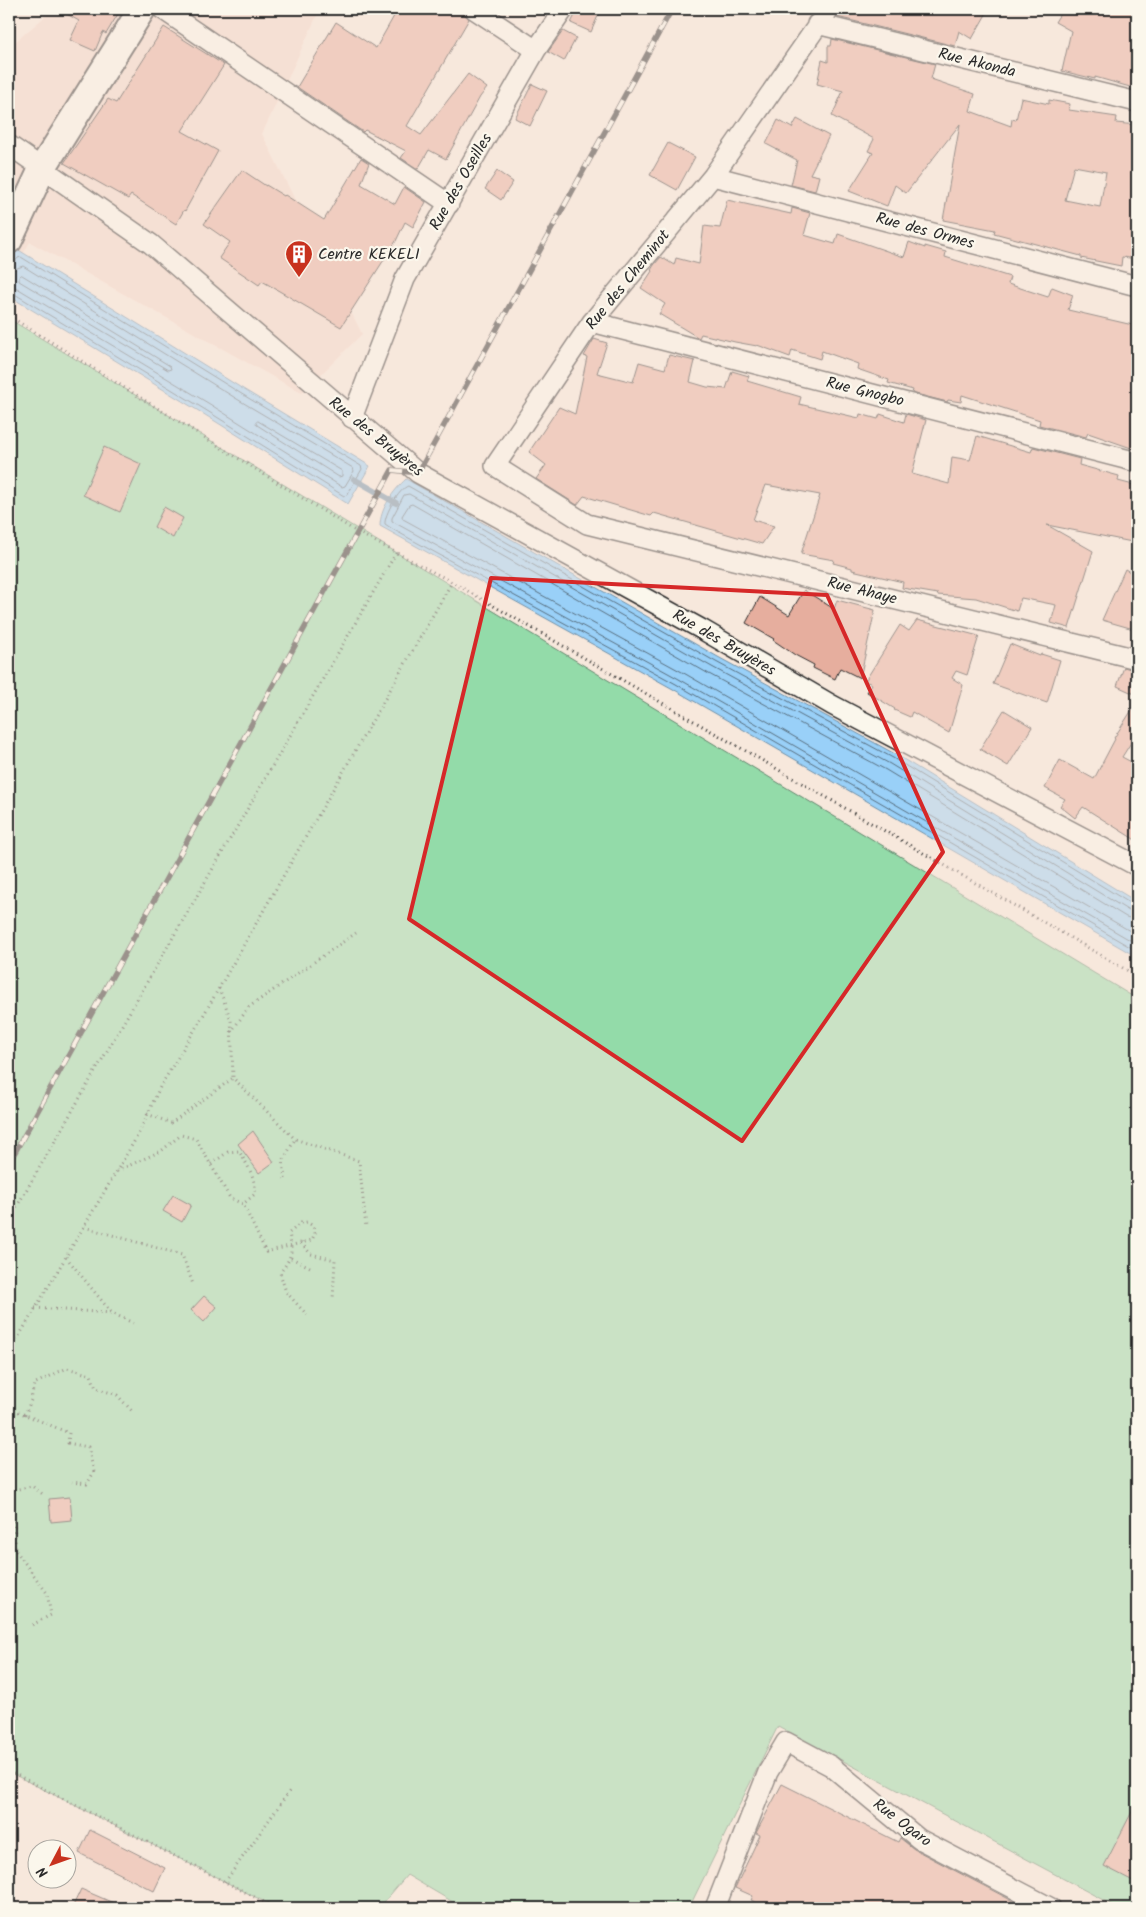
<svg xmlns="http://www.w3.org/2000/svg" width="1146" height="1917" viewBox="0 0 1146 1917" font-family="Kalam,sans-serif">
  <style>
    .built { fill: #f2d7c9 }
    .green { fill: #93dba9; stroke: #5f836a }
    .water { fill: #99d0f8; stroke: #6d8ea6 }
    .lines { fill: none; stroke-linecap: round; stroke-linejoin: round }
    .shore { stroke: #576d7d; stroke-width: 1 }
    .stream { stroke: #6d8ea6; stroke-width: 6 }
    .building { fill: #e6ae9e; stroke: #2b2b2b; fill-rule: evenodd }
    .street-casing { stroke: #2b2b2b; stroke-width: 22 }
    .secondary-casing { stroke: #2b2b2b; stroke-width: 30 }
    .path { stroke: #2b2b2b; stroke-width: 3; stroke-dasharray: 1 4; stroke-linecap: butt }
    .street { stroke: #fbf7ec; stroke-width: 19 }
    .secondary { stroke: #fbf7ec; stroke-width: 26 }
    .rail-casing { stroke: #2b2b2b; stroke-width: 5.5 }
    .rail { stroke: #fbf7ec; stroke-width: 4; stroke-dasharray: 11; stroke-linecap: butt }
    .marked { fill: none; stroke: #d62828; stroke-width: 4; stroke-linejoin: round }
    .labels { text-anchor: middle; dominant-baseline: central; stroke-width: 4.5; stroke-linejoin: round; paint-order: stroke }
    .street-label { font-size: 16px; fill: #2b2b2b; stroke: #fbf7ec }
    .poi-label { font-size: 16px; fill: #2b2b2b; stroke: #fbf7ec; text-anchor: start }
  </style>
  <rect width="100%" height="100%" fill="#f7e8dc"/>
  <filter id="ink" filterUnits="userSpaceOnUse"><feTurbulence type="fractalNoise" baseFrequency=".02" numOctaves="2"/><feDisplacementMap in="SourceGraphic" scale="10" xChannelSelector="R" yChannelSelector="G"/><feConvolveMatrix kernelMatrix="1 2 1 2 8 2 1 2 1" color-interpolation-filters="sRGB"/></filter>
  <g filter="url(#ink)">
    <path class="built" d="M 54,9 L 320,9 L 262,134 L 362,334 L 302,393 L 30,242 L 9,279 L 9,47 Z"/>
    <path class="green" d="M 9,319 L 1137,999 L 1137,1908 L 1118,1908 L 778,1726 L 689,1908 L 463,1908 L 407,1875 L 379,1908 L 277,1908 L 9,1772 Z"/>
    <path class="water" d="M 17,249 L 243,389 L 370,466 L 348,504 L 202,413 L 9,296 L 9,263 Z
      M 406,479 L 718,657 L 895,754 L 1137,902 L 1137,957 L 673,689 L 380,526 C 380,509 393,491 406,479 Z"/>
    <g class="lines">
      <path class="shore" d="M 9,265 L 13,264 L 18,258 L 21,257 L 240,393 L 361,466 L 362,469 L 347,495 L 344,496 L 204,409 L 13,293 L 9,292
        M 9,271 L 23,266 L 237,399 L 353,468 L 354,471 L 345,486 L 342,487 L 208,403 L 17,288 L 9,286
        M 22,275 L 170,366 L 171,369 L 168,370 L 19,281 L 19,277 Z
        M 258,421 L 342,471 L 342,476 L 339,477 L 257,425 L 256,423 Z
        M 1137,906 L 1133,905 L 893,758 L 716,662 L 408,486 C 399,489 384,515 385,524 L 394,530 L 676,684 L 1137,951
        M 1137,913 L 1129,911 L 890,764 L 712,667 L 409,494 L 404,495 L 392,518 L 392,521 L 397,524 L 679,679 L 1137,944
        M 1137,920 L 1126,917 L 886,770 L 709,674 L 412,504 L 409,505 L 402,516 L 403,519 L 682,672 L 1137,935"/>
      <path class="stream" d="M 354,479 L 396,503"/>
    </g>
    <path class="building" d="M 58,9 L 121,9 L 106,34 L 103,32 L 95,51 L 70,40 L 79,21 Z
      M 398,9 L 459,9 L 463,11 L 469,19 L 407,126 L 421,135 L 468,74 L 487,88 L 480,97 L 446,159 L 429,150 L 418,169 L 401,158 L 406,151 L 365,130 L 363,132 L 297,87 L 336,22 L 376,48 Z
      M 578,9 L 601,9 L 591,32 L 571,23 Z
      M 840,9 L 989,9 L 972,39 L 959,31 L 955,46 L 837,17 Z
      M 1063,9 L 1137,9 L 1137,89 L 1095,77 L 1095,79 L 1062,71 L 1071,31 L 1055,22 Z
      M 164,27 L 224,65 L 182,131 L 218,151 L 185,211 L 184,210 L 176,224 L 131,195 L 128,199 L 64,163 L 108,99 L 116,103 Z
      M 563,31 L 576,38 L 564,61 L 548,52 Z
      M 832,39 L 935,64 L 931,79 L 975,94 L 970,111 L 1011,126 L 1012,119 L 1016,120 L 1021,98 L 1049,104 L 1049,100 L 1070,104 L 1069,110 L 1117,117 L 1116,123 L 1137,125 L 1137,184 L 1133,208 L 1137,209 L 1137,259 L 1122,257 L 1121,266 L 1081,258 L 1081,256 L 994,233 L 995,230 L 943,220 L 960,124 L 906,193 L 895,185 L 887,206 L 849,191 L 873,153 L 868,151 L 874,139 L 832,116 L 843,91 L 817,84 L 822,60 L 828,62 L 828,46 L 831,46 ZM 1074,166 L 1106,172 L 1100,207 L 1065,200 Z
      M 532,84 L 547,91 L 530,126 L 515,118 Z
      M 797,119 L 829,136 L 810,174 L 819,176 L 815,191 L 791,185 L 797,160 L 766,144 L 778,120 L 792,128 Z
      M 668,143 L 695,157 L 677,190 L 650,175 Z
      M 361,158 L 369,163 L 361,184 L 395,204 L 404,187 L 426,202 L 413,227 L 405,222 L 396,241 L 341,327 L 262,281 L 259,285 L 219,258 L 230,242 L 204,224 L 242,170 L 266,186 L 266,185 L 284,196 L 285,195 L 324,220 Z
      M 497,171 L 513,182 L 501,200 L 485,189 Z
      M 727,200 L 791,214 L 792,208 L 810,213 L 804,235 L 835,244 L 838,234 L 904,257 L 909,242 L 925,248 L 925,246 L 946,252 L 945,257 L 1010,277 L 1008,284 L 1048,297 L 1052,287 L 1073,295 L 1068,310 L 1137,326 L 1137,450 L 1088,433 L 1086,437 L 1039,425 L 1040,420 L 962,395 L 961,402 L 948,400 L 947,402 L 912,393 L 913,390 L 888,383 L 889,380 L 857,369 L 858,364 L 822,351 L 820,359 L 792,350 L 790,357 L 757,345 L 757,346 L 735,342 L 701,334 L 699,338 L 659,314 L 665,304 L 641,288 L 652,271 L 651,270 L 654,265 L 661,257 L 674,265 L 676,258 L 699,264 L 704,226 L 720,228 Z
      M 594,339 L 607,343 L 597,373 L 633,382 L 639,362 L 665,369 L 669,355 L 695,361 L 690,382 L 707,387 L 726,389 L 732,371 L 749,376 L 747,381 L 801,397 L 799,404 L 859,418 L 860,414 L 878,419 L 880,414 L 904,422 L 906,414 L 926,420 L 912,474 L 949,484 L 952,457 L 970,460 L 977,436 L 1031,452 L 1033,447 L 1080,459 L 1079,465 L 1119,476 L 1118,481 L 1137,486 L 1137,494 L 1130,518 L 1137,520 L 1137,543 L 1047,525 L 1093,551 L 1069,628 L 1051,623 L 1056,605 L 1021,598 L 1017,611 L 976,598 L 937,595 L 938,594 L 902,588 L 903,582 L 852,570 L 852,568 L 833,563 L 834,560 L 801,554 L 820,495 L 766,485 L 753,520 L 774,526 L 762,544 L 654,513 L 651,516 L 584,496 L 577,505 L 536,479 L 546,465 L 529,452 L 559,407 L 575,414 L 587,357 L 584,356 Z
      M 104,447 L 141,464 L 120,512 L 83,495 Z
      M 164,507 L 183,518 L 173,538 L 154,527 Z
      M 1125,569 L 1137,576 L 1137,630 L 1102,620 Z
      M 804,590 L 834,609 L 837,600 L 875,610 L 860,678 L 840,668 L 835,679 L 813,668 L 814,665 L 795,655 L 773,640 L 774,639 L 746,623 L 760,597 L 789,615 Z
      M 917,620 L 979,636 L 967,675 L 956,671 L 952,678 L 963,685 L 949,733 L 912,712 L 910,717 L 894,710 L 895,709 L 867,692 L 872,684 L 865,681 L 900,625 L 909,631 Z
      M 1010,644 L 1040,656 L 1041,654 L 1060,660 L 1047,703 L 993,684 Z
      M 1124,667 L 1137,671 L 1137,695 L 1117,686 Z
      M 1137,702 L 1137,733 L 1122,757 L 1137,765 L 1137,841 L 1083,807 L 1075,818 L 1060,806 L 1065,799 L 1045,788 L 1060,760 L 1094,779 L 1115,739 L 1114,738 Z
      M 1004,710 L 1032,727 L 1008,766 L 980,749 Z
      M 253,1131 L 274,1162 L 259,1173 L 238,1144 Z
      M 173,1195 L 191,1205 L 182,1222 L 163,1211 Z
      M 204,1296 L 217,1307 L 204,1322 L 191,1310 Z
      M 70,1497 L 72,1520 L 51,1522 L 49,1499 Z
      M 782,1784 L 898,1842 L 900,1838 L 914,1849 L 1026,1908 L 768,1908 L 751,1900 L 753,1896 L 735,1888 L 760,1835 L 756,1833 Z
      M 1137,1802 L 1137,1883 L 1104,1866 Z
      M 90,1830 L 165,1868 L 154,1891 L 79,1853 Z
      M 81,1889 L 125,1908 L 72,1908 Z"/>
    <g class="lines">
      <g class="street-casing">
        <path id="street" d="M 162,9 L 449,204
          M 474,9 L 536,50
          M 829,9 L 713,176 L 592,322 L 495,466 L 587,524 L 1137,659
          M 817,24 L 1137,102
          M 9,145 L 151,244 L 418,473 L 703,630 L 832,705 L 1137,866
          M 713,176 L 1137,286
          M 592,322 L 1137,462
          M 352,418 L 405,279 L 536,50 L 564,9
          M 715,1908 L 768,1772 L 786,1742 L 831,1766 L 919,1839 L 1051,1908"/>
      </g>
      <g class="secondary-casing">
        <path id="secondary" d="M 9,240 L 43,167 L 142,9"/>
      </g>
      <path class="path" d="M 9,316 L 357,532 L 452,582 L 1137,976
        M 219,988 L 231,1020 L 233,1078
        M 231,1032 L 249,1007 L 356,933
        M 147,1114 L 171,1123 L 233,1078 L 295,1139 L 359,1161 L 366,1227
        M 211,1164 L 228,1152 L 239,1151 C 247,1165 256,1177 255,1194 L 243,1204
        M 117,1171 L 161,1151 L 181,1135 L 196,1139 L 230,1198 L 243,1204 L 266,1252 C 282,1248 297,1244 312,1240 L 315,1233 L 313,1226 L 307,1222 L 301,1223 L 289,1233 C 293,1254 292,1256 280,1273 L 286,1292 L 307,1315
        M 285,1179 L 283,1161 L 295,1139
        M 9,1220 L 396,553
        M 84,1227 L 182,1255 L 193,1284
        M 301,1243 L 311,1254 L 335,1260 L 333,1300
        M 66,1257 L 111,1312
        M 291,1258 L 310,1267
        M 35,1308 L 112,1313 L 133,1323
        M 9,1353 L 138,1135 L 160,1087 L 203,1016 L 452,582
        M 9,1408 L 69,1433 L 68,1443 L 88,1447 L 94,1472 L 87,1484 L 72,1482
        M 25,1415 L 31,1400 L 34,1384 L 67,1368 L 91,1375 L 96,1388 L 117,1395 L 133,1412
        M 9,1491 L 32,1486 L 44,1495
        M 9,1512 L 14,1523 L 16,1551 L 47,1593 L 51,1615 L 30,1626
        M 9,1771 L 276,1908
        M 225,1882 L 291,1789"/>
      <use href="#street" class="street"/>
      <use href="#secondary" class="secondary"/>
      <g class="rail-casing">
        <path id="rail" d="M 9,1163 L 392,470 L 418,473 L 672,9"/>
      </g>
      <use href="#rail" class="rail"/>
    </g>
  </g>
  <path d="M0 0H1146V1917H0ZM 491,578 L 827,595 L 943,852 L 742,1141 L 409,919 Z" fill="#f7e8dc" fill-opacity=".55" fill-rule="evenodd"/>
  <path class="marked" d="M 491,578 L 827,595 L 943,852 L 742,1141 L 409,919 Z"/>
  <defs>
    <g id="building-pin" transform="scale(1.4375)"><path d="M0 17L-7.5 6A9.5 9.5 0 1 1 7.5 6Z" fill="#c8321e" stroke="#fbf7ec"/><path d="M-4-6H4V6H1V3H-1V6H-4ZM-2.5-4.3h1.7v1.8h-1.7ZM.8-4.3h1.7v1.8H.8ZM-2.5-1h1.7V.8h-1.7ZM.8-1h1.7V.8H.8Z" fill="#fff"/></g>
  </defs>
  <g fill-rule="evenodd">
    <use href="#building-pin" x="299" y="254"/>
  </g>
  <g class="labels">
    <g class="street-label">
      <text transform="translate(977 63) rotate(14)">Rue Akonda</text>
      <text transform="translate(461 182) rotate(-60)">Rue des Oseilles</text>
      <text transform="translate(925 231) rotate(15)">Rue des Ormes</text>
      <text transform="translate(628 280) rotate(-51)">Rue des Cheminot</text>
      <text transform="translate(865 392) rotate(14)">Rue Gnogbo</text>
      <text transform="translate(376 437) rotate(39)">Rue des Bruyères</text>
      <text transform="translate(862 591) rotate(14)">Rue Ahaye</text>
      <text transform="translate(724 643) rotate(30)">Rue des Bruyères</text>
      <text transform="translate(902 1823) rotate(37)">Rue Ogaro</text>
    </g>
    <g class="poi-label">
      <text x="318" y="254">Centre KEKELI</text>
    </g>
  </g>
  <rect width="1146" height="1917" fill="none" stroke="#fbf7ec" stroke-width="30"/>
  <rect x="15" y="15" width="1116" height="1887" fill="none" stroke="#2b2b2b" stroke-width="2" filter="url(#ink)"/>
  <g transform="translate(52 1864) rotate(229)"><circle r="24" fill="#fbf7ec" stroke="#a8a59f"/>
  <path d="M0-4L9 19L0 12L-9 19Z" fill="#c8321e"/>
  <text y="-8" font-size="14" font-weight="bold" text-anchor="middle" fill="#2b2b2b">N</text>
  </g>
</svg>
